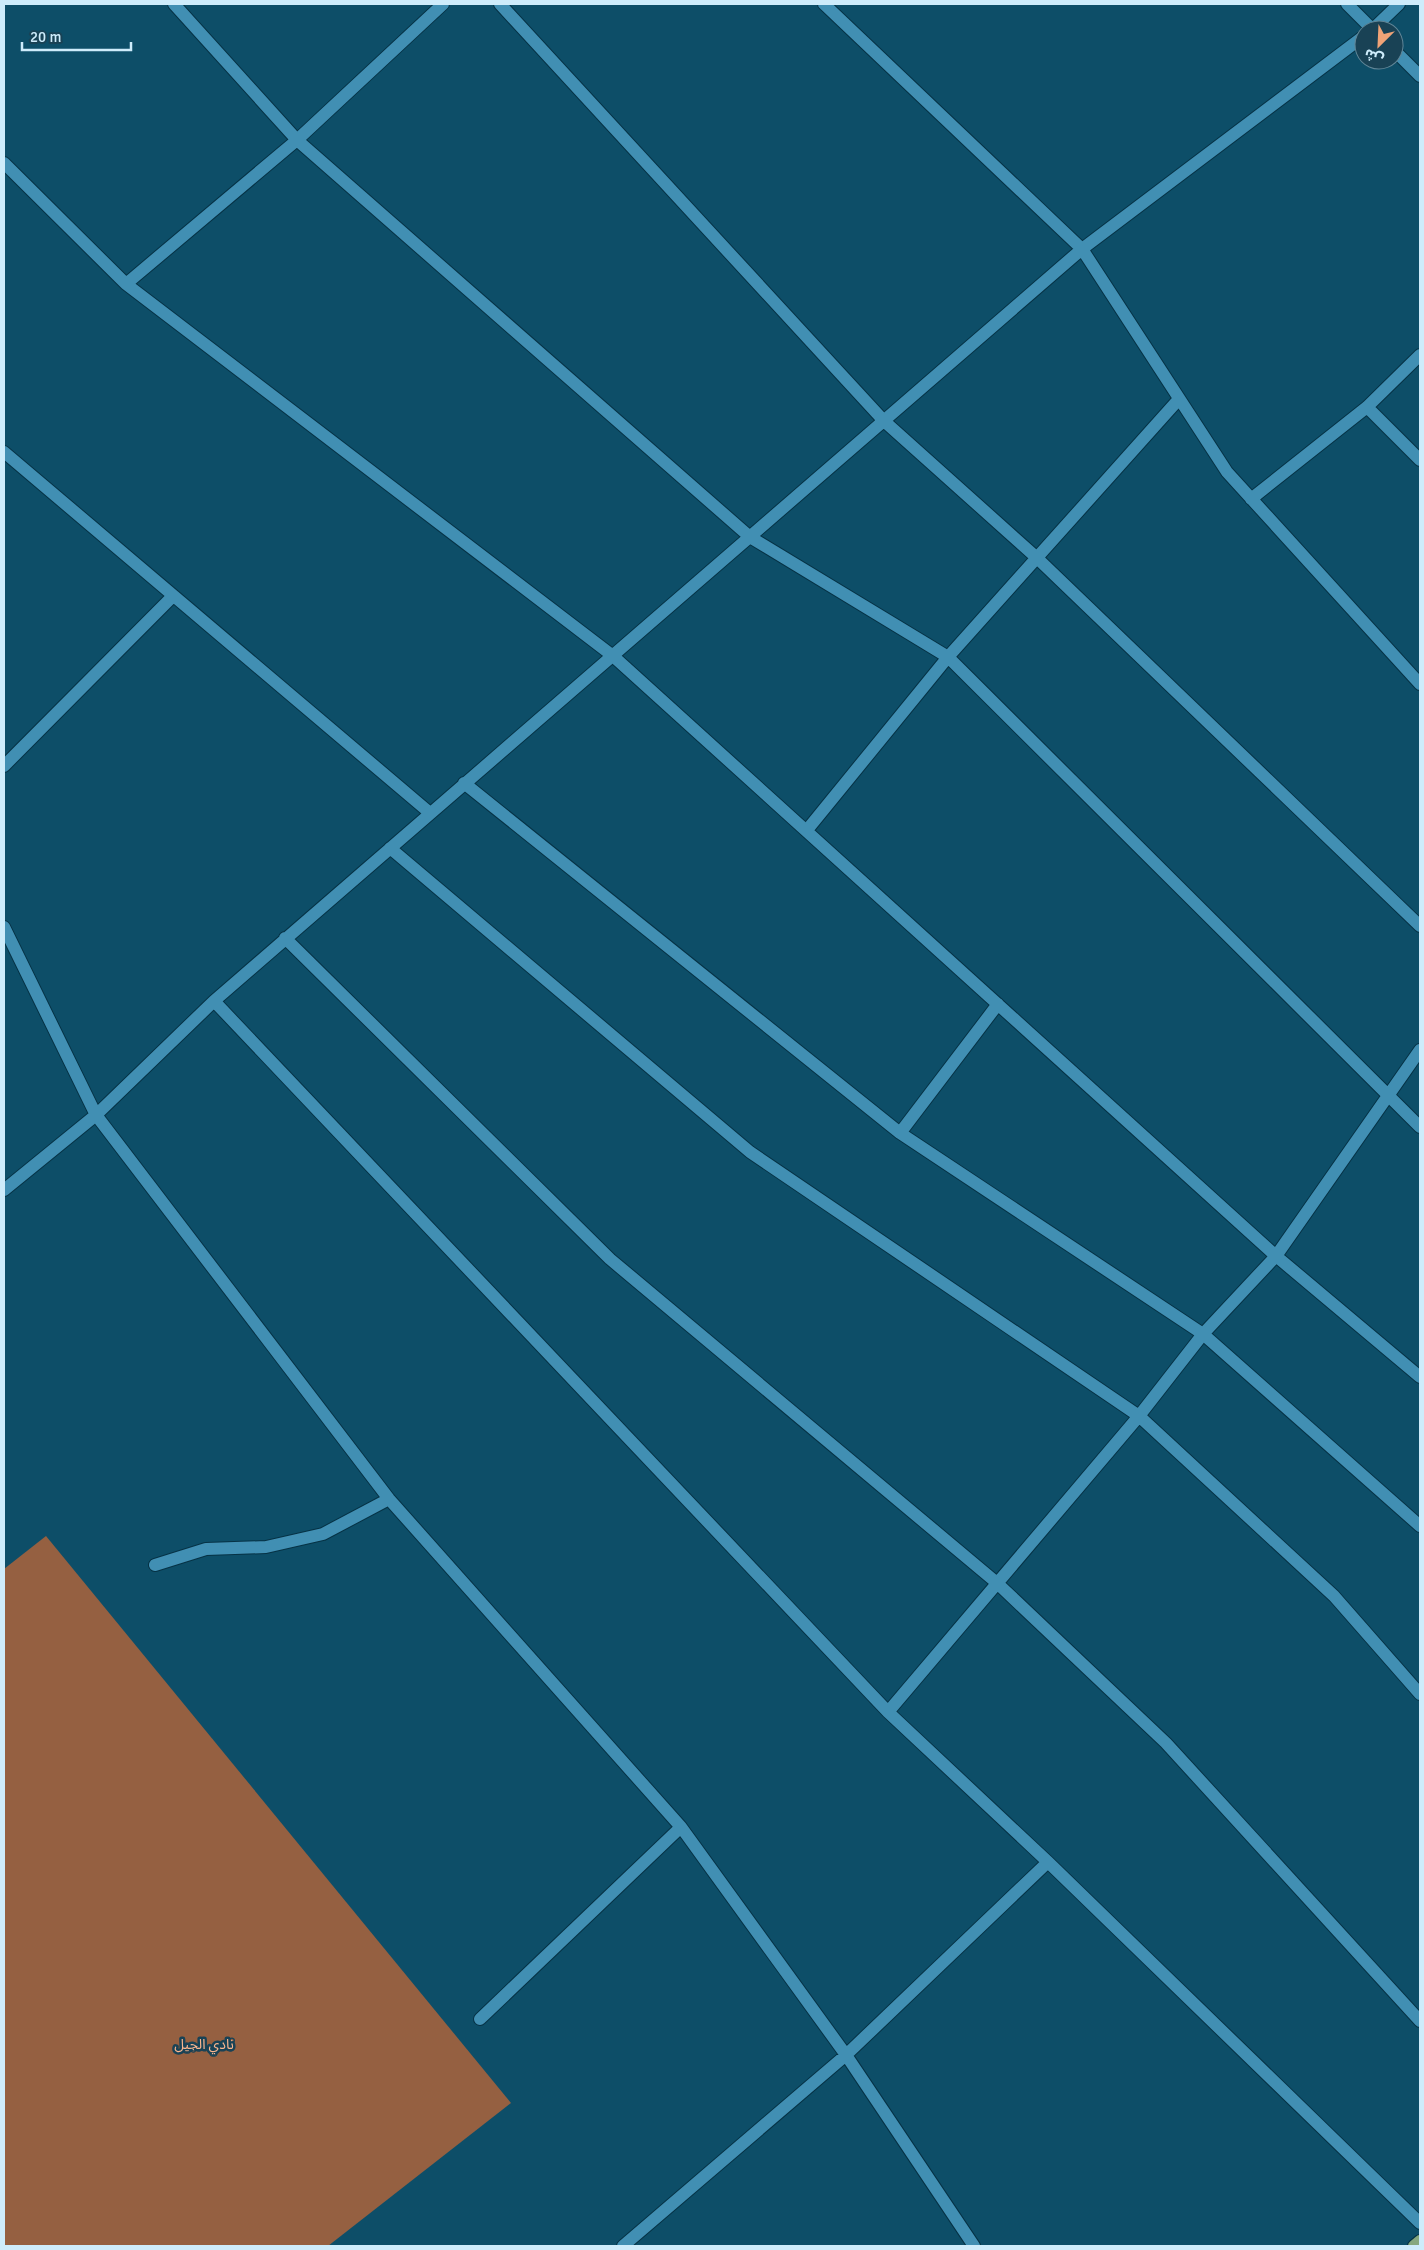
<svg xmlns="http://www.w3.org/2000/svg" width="1424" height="2250" viewBox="0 0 1424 2250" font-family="Signika,'Noto Sans Arabic',sans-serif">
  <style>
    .green { fill: #956041 }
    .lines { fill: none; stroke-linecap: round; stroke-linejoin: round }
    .minor-casing { stroke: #063245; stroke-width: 14 }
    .major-casing { stroke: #063245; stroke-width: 14 }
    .minor { stroke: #418fb3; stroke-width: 12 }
    .major { stroke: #86a87e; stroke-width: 12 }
    .labels { text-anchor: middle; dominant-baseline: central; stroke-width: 5; stroke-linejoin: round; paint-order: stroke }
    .park-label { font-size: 14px; fill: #fab68f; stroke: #194255 }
  </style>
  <rect width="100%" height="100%" fill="#0d4e68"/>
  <path class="green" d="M 46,1536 L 511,2103 L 328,2246 L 4,2246 L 4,1569 Z"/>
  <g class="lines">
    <g class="minor-casing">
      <path id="minor" d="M 174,4 L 297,140 L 750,537 L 948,657 L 1420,1127
        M 500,4 L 884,421 L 1037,558 L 1420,926
        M 824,4 L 1082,249 L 1227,472 L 1420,684
        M 1347,4 L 1373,30
        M 1372,30 L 1399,4
        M 1394,50 L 1420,76
        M 4,163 L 126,284 L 613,656 L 1276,1256 L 1420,1377
        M 126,284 L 297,140 L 443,4
        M 1367,407 L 1420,460
        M 4,452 L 430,813
        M 1251,499 L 1367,407 L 1420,355
        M 4,766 L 173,596
        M 464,783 L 900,1133 L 1203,1334 L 1420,1526
        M 807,830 L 948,657 L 1179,399
        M 390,848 L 750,1152 L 1139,1416 L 1334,1596 L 1420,1694
        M 4,927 L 96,1115 L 389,1499 L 681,1827 L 846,2055 L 974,2246
        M 285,938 L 610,1259 L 997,1583 L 1166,1743 L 1420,2021
        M 214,1001 L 888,1712 L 1048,1862 L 1420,2223
        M 900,1133 L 998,1004
        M 4,1190 L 96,1115 L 214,1001 L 1082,249 L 1364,36
        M 155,1565 L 206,1549 L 266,1547 L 323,1534 L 389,1499
        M 888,1712 L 1139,1416 L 1203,1334 L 1276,1256 L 1420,1050
        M 480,2019 L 681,1827
        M 623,2246 L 846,2055 L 1048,1862"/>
    </g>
    <g class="major-casing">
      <path id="major" d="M 1414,2246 L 1420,2241"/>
    </g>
    <use href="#minor" class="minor"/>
    <use href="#major" class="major"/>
  </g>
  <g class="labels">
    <g class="park-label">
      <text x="204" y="2044">نادي الجيل</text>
    </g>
  </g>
  <rect width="1424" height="2250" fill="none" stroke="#ceecfb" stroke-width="10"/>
  <g transform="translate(1379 45) rotate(204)"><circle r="24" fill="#194255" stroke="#618697"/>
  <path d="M0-4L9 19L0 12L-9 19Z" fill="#efa377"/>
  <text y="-8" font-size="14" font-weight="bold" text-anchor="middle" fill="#ceecfb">ش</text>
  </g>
  <path d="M22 42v8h109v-8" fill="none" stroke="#ceecfb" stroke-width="2.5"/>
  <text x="30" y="42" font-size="15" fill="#ceecfb" stroke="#194255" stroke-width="4" paint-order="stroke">20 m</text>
</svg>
